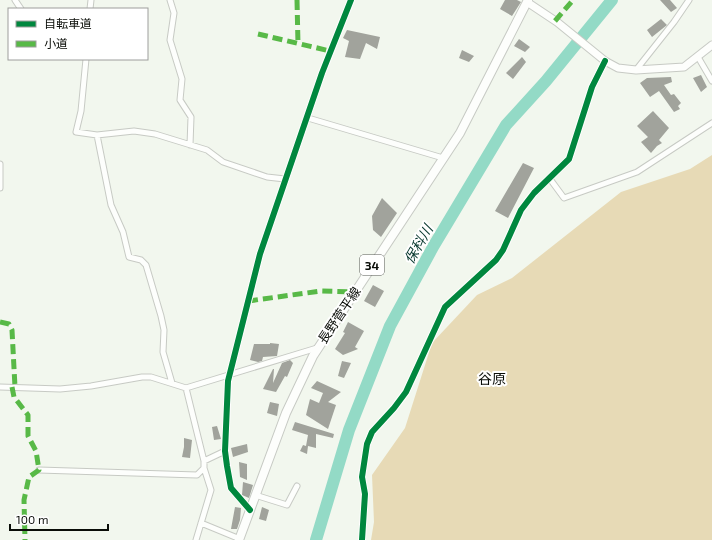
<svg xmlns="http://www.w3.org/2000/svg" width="712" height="540" viewBox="0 0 712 540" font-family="'Exo 2','Noto Sans JP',sans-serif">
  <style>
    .green { fill: #e7dab6 }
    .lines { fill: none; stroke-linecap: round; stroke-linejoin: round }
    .river { stroke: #93dac6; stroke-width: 12 }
    .building { fill: #a1a39c }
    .minor-casing { stroke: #c7cac4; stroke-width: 7 }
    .secondary-casing { stroke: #c7cac4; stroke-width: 9 }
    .primary-casing { stroke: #c7cac4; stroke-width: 10 }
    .minor { stroke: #fdfefc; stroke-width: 5 }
    .secondary { stroke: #fdfefc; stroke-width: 7 }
    .primary { stroke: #fdfefc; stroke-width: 8 }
    .quiet { stroke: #58b947; stroke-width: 5; stroke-dasharray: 10 5; stroke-linecap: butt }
    .cycleway-casing { stroke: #fff; stroke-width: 8 }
    .cycleway { stroke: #00873e; stroke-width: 6 }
    .labels { text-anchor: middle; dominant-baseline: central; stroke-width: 4; stroke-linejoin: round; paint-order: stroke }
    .shield { fill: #fff; stroke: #545652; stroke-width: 1 }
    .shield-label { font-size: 12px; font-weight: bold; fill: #0a0d08 }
    .street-label { font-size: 13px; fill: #0a0d08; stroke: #fff }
    .water-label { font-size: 14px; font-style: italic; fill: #08382e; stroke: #fff }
    .neighbourhood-label { font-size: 14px; fill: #0a0d08; stroke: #fff }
  </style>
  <rect width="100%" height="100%" fill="#f2f7ee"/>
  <path class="green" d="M 712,155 L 712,540 L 371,540 L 374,522 L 372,475 L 405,428 L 432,343 L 477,295 L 512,278 L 621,192 L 690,169 Z"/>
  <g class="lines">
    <path class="river" d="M 316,540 L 349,430 L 390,326 L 433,247 L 506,125 L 546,81 L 612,0"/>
  </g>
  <path class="building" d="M 505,0 L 517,0 L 521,2 L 512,16 L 500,9 Z
    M 660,0 L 670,0 L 677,8 L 671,12 Z
    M 661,19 L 667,25 L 652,37 L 647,30 Z
    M 347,30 L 380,37 L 377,49 L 366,43 L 360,59 L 345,57 L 349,41 L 343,38 Z
    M 519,39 L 530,47 L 525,52 L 514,46 Z
    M 462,50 L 474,56 L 469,62 L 459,58 Z
    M 522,57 L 526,62 L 513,79 L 506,73 Z
    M 701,75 L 707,87 L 701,92 L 693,78 Z
    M 671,77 L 672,82 L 664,85 L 671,95 L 674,94 L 681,103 L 678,106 L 680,109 L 674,112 L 659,91 L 650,97 L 640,83 L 647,78 Z
    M 653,111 L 669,128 L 659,140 L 662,143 L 657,146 L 651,153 L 641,142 L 648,137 L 637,126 Z
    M 523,163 L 534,168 L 508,218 L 495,211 Z
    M 382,198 L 397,213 L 381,237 L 373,230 L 372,216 Z
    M 373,285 L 384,291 L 375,307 L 364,301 Z
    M 348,322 L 364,331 L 355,347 L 358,349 L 343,355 L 335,349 L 345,333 L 343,332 Z
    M 270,343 L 279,344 L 277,356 L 263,357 L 262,361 L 258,362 L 250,360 L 254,344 L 270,344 Z
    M 290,360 L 293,363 L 287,377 L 285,376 L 276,392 L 263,389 L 273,369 L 274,369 L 273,383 L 282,363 Z
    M 342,361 L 351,363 L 344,378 L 338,376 Z
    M 317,381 L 341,392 L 328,402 L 336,405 L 328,429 L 306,415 L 310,399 L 319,403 L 323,393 L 311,388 Z
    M 270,402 L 279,404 L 277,416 L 267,413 Z
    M 295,422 L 334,434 L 333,438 L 316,434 L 316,448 L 308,446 L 307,454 L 300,451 L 303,445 L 306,446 L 308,435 L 292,430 Z
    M 217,426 L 221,439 L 214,440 L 212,427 Z
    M 184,438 L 192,440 L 190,458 L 182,457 L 184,447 Z
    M 247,444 L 248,452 L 233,457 L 231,448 Z
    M 239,462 L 247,464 L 247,480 L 240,477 Z
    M 243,482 L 253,485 L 249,498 L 242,495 Z
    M 235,507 L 241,508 L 240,520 L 237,529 L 231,529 Z
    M 262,507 L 269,510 L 266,521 L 259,519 Z"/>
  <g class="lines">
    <g class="minor-casing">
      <path id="minor" d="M 15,0 L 21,9
        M 170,0 L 174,13 L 170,40 L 182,79 L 180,100 L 191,117 L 190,145
        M 90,9 L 91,0
        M 698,57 L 712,81
        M 86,59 L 81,111 L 76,132 L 97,135 L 134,131 L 155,134 L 207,150 L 223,162 L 267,177 L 285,179
        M 636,70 L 674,22 L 689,0
        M 308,118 L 443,158
        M 97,135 L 111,205 L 123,232 L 129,257 L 141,260 L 146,265 L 161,316 L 164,330 L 163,352 L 172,383
        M 0,164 L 0,188
        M 550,179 L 564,198 L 637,172 L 712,123
        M 0,387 L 60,389 L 91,386 L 142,377 L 151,377 L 186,388 L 317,348
        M 204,461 L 225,451
        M 39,470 L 197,475 L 204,468 L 204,461 L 186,388
        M 255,495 L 287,505 L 297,486
        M 250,510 L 231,488 L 227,466 L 225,451 L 228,381 L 260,254 L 322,73 L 351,0
        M 201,523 L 240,539
        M 196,540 L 211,490 L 204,468
        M 362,540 L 365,494 L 362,477 L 367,444 L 372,432 L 394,408 L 406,392 L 445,307 L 496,260 L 503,250 L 521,210 L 534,193 L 569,159 L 592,87 L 605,61"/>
    </g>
    <g class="secondary-casing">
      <path id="secondary" d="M 527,2 L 557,22 L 605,61 L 618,68 L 636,70 L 684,67 L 712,45"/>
    </g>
    <g class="primary-casing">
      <path id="primary" d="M 239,540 L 286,413 L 313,356 L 460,133 L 528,0"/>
    </g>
    <use href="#minor" class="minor"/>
    <use href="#secondary" class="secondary"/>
    <use href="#primary" class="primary"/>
    <path class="quiet" d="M 297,0 L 298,44
      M 555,21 L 573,0
      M 258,34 L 330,51
      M 248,301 L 321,291 L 354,292
      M 0,322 L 9,324 L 12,330 L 15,387
      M 12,387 L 14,397 L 28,415 L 28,436 L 36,451 L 39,470 L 29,477 L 24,500 L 25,540"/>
    <g class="cycleway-casing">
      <path id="cycleway" d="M 250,510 L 231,488 L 227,466 L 225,451 L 228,381 L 260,254 L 322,73 L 351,0
        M 362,540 L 365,494 L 362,477 L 367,444 L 372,432 L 394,408 L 406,392 L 445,307 L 496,260 L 503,250 L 521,210 L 534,193 L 569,159 L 592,87 L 605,61"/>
    </g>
    <use href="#cycleway" class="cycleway"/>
  </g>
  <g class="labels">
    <rect class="shield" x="360" y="255" width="24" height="20" rx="3"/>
    <g class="shield-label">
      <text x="372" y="265">34</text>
    </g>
    <g class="street-label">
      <text transform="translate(339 315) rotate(-56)">長野菅平線</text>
    </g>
    <g class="water-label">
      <text transform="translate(418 244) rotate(-60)">保科川</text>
    </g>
    <g class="neighbourhood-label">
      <text x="492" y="378">谷原</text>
    </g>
  </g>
  <rect x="8" y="8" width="140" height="52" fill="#ffffff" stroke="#9d9e9c"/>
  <rect x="16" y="21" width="20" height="6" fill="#00873e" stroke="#9d9e9c"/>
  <text x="44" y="28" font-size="12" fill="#0a0d08">自転車道</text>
  <rect x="16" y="41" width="20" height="6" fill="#58b947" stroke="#9d9e9c"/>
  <text x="44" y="48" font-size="12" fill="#0a0d08">小道</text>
  <path d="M10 524v6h98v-6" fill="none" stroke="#0a0d08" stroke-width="2"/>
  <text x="16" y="524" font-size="12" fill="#0a0d08" stroke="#ffffff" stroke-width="3" paint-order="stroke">100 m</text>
</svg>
